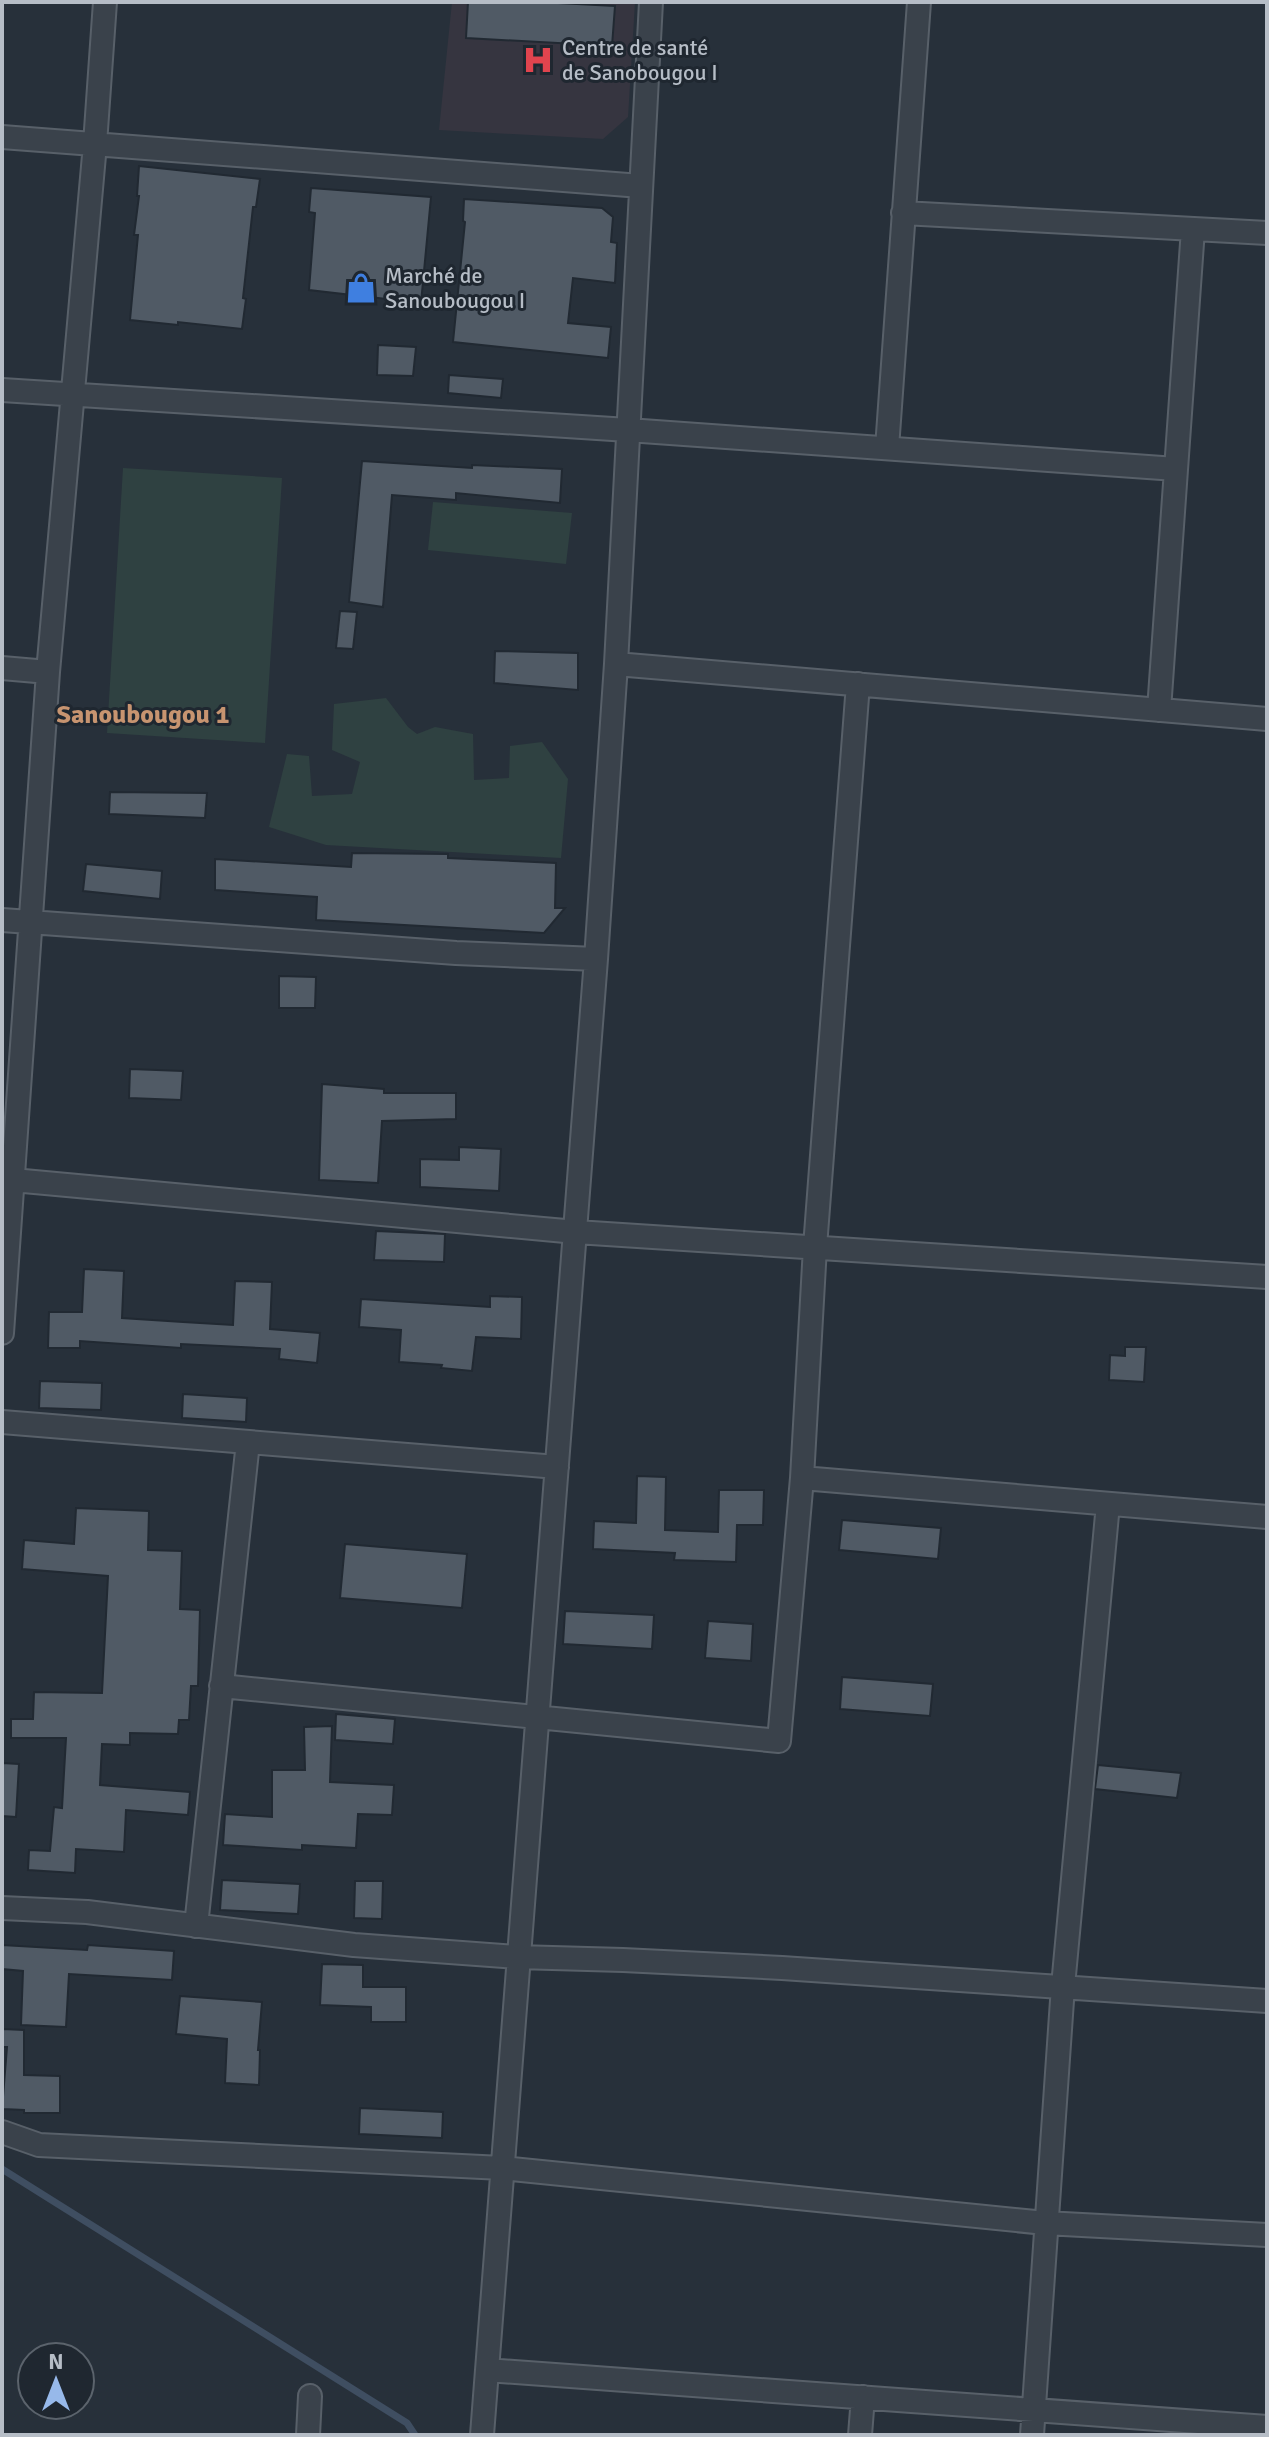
<svg xmlns="http://www.w3.org/2000/svg" width="1269" height="2437" viewBox="0 0 1269 2437" font-family="Signika,sans-serif">
  <style>
    .medical { fill: #363540 }
    .green { fill: #2f4141 }
    .lines { fill: none; stroke-linecap: round; stroke-linejoin: round }
    .stream { stroke: #3f4e61; stroke-width: 7 }
    .building { fill: #505a65; stroke: #212932; stroke-width: 2 }
    .minor-casing { stroke: #586069; stroke-width: 26 }
    .minor { stroke: #3a424b; stroke-width: 22 }
    .labels { text-anchor: middle; dominant-baseline: central; stroke-width: 6; stroke-linejoin: round; paint-order: stroke }
    .poi-label { font-size: 22px; fill: #b6bdc6; stroke: #1f2730; text-anchor: start }
    .quarter-label { font-size: 26px; font-weight: bold; fill: #c79470; stroke: #1f2730 }
  </style>
  <rect width="100%" height="100%" fill="#27303a"/>
  <path class="medical" d="M 452,2 L 635,2 L 628,117 L 603,139 L 439,130 Z"/>
  <path class="green" d="M 123,468 L 282,478 L 265,743 L 107,733 Z
    M 433,502 L 572,513 L 566,564 L 428,550 Z
    M 386,698 L 408,727 L 417,734 L 435,727 L 473,734 L 474,780 L 509,778 L 510,746 L 542,742 L 568,779 L 561,858 L 326,845 L 269,827 L 287,754 L 309,756 L 312,796 L 352,794 L 360,762 L 332,750 L 334,704 Z"/>
  <g class="lines">
    <path class="stream" d="M 2,2169 L 407,2423 L 415,2435"/>
  </g>
  <path class="building" d="M 468,2 L 539,2 L 615,6 L 612,46 L 466,38 Z
    M 139,166 L 260,179 L 256,207 L 253,207 L 243,298 L 246,299 L 242,329 L 178,322 L 178,325 L 130,320 L 138,235 L 134,235 L 139,196 L 137,196 Z
    M 311,188 L 431,197 L 421,303 L 309,290 L 315,213 L 309,212 Z
    M 464,199 L 602,208 L 613,217 L 611,242 L 617,243 L 615,283 L 573,278 L 568,323 L 611,327 L 608,358 L 453,342 L 465,222 L 463,221 Z
    M 378,345 L 416,347 L 413,376 L 377,375 Z
    M 449,375 L 503,379 L 501,398 L 448,393 Z
    M 362,461 L 472,468 L 472,465 L 562,469 L 560,503 L 456,493 L 456,500 L 392,495 L 383,607 L 349,602 Z
    M 340,611 L 357,612 L 353,649 L 336,648 Z
    M 495,651 L 578,653 L 578,690 L 494,683 Z
    M 110,792 L 207,793 L 205,818 L 109,814 Z
    M 352,853 L 448,854 L 448,858 L 556,863 L 555,908 L 565,908 L 544,933 L 316,920 L 317,897 L 215,890 L 215,859 L 351,867 Z
    M 86,864 L 162,871 L 160,899 L 83,891 Z
    M 279,976 L 316,977 L 315,1008 L 279,1008 Z
    M 130,1069 L 183,1071 L 181,1100 L 129,1098 Z
    M 322,1084 L 384,1089 L 384,1093 L 456,1093 L 456,1119 L 382,1121 L 378,1183 L 319,1180 Z
    M 459,1147 L 501,1149 L 499,1191 L 420,1187 L 420,1159 L 459,1160 Z
    M 376,1231 L 445,1234 L 444,1262 L 374,1260 Z
    M 84,1269 L 124,1271 L 122,1318 L 183,1322 L 233,1325 L 235,1281 L 272,1282 L 270,1329 L 320,1333 L 317,1363 L 279,1359 L 280,1349 L 181,1344 L 181,1348 L 80,1341 L 80,1348 L 48,1348 L 49,1312 L 82,1312 Z
    M 490,1296 L 522,1297 L 521,1339 L 476,1337 L 472,1371 L 441,1368 L 442,1365 L 399,1362 L 401,1330 L 359,1327 L 361,1299 L 490,1307 Z
    M 1125,1347 L 1146,1347 L 1144,1382 L 1109,1380 L 1110,1355 L 1125,1356 Z
    M 40,1381 L 102,1383 L 101,1410 L 39,1408 Z
    M 183,1394 L 247,1398 L 246,1422 L 182,1418 Z
    M 637,1476 L 666,1477 L 665,1530 L 718,1532 L 719,1490 L 764,1490 L 763,1525 L 737,1525 L 736,1562 L 674,1560 L 675,1553 L 593,1549 L 594,1521 L 636,1523 Z
    M 76,1508 L 149,1511 L 148,1550 L 182,1551 L 180,1609 L 200,1610 L 198,1686 L 191,1686 L 189,1720 L 179,1720 L 178,1734 L 130,1733 L 130,1745 L 102,1744 L 100,1785 L 190,1792 L 188,1815 L 126,1810 L 124,1852 L 76,1849 L 75,1873 L 28,1870 L 29,1850 L 50,1851 L 54,1807 L 62,1808 L 66,1738 L 11,1738 L 11,1719 L 33,1719 L 34,1692 L 102,1693 L 108,1576 L 22,1569 L 24,1540 L 74,1544 Z
    M 842,1520 L 941,1528 L 938,1559 L 839,1550 Z
    M 345,1544 L 467,1554 L 462,1608 L 340,1598 Z
    M 565,1611 L 654,1615 L 652,1649 L 563,1644 Z
    M 708,1621 L 753,1624 L 751,1661 L 705,1658 Z
    M 842,1677 L 933,1684 L 930,1716 L 840,1709 Z
    M 336,1714 L 395,1719 L 393,1744 L 335,1740 Z
    M 332,1726 L 330,1782 L 394,1785 L 392,1815 L 358,1814 L 356,1848 L 302,1845 L 302,1850 L 223,1845 L 225,1814 L 272,1817 L 272,1770 L 305,1770 L 304,1727 Z
    M 2,1763 L 19,1764 L 16,1817 L 2,1816 Z
    M 1098,1765 L 1181,1773 L 1177,1798 L 1095,1789 Z
    M 222,1880 L 300,1884 L 298,1914 L 220,1910 Z
    M 355,1881 L 383,1881 L 382,1919 L 354,1918 Z
    M 2,1945 L 87,1950 L 88,1945 L 174,1951 L 172,1980 L 69,1974 L 66,2027 L 21,2025 L 23,1971 L 2,1969 Z
    M 322,1964 L 363,1965 L 363,1987 L 406,1987 L 406,2022 L 371,2022 L 371,2007 L 320,2005 Z
    M 180,1996 L 262,2002 L 258,2050 L 260,2050 L 259,2085 L 225,2083 L 227,2039 L 176,2034 Z
    M 2,2029 L 24,2030 L 24,2075 L 60,2076 L 60,2113 L 24,2113 L 24,2110 L 2,2109 L 7,2047 L 2,2047 Z
    M 360,2108 L 443,2112 L 442,2138 L 359,2134 Z"/>
  <g class="lines">
    <g class="minor-casing">
      <path id="minor" d="M 2,137 L 641,186
        M 903,213 L 1267,233
        M 2,390 L 628,430 L 1176,469
        M 887,448 L 919,2
        M 616,664 L 1267,719
        M 2,668 L 48,672
        M 1159,710 L 1193,229
        M 2,920 L 456,953 L 596,959
        M 2,1179 L 576,1232 L 1267,1277
        M 2,1333 L 48,672 L 95,144 L 105,2
        M 2,1422 L 557,1467
        M 802,1478 L 1267,1517
        M 221,1686 L 779,1741 L 802,1478 L 815,1247 L 858,684
        M 2,1908 L 87,1912 L 354,1945 L 517,1957 L 623,1960 L 782,1968 L 1267,2001
        M 196,1926 L 248,1442
        M 2,2132 L 39,2145 L 502,2168 L 1045,2223 L 1267,2235
        M 487,2370 L 1267,2427
        M 308,2435 L 310,2396
        M 482,2435 L 596,959 L 616,664 L 651,2
        M 860,2435 L 863,2397
        M 1032,2435 L 1063,1986 L 1108,1504"/>
    </g>
    <use href="#minor" class="minor"/>
  </g>
  <defs>
    <g id="hospital-bare" transform="scale(2.4)"><path d="M-5-5h3v3.5h4V-5h3V5h-3V1.5h-4V5h-3Z" fill="#e0444e" stroke="#1f2730" stroke-width="2.5" paint-order="stroke"/></g>
    <g id="shop-bare" transform="scale(2.4)"><path d="M-5-2.5h2.3a2.7 3.5 0 0 1 5.4 0H5L5.5 6h-11ZM-1.5-2.5h3a1.5 2.3 0 0 0-3 0Z" fill="#3f7fe0" stroke="#1f2730" stroke-width="2.5" paint-order="stroke"/></g>
  </defs>
  <g fill-rule="evenodd">
    <use href="#hospital-bare" x="538" y="60"/>
    <use href="#shop-bare" x="361" y="288"/>
  </g>
  <g class="labels">
    <g class="poi-label">
      <text x="562" y="47">Centre de santé<tspan x="562" dy="25">de Sanobougou I</tspan></text>
      <text x="385" y="275">Marché de<tspan x="385" dy="25">Sanoubougou I</tspan></text>
    </g>
    <g class="quarter-label">
      <text x="143" y="715">Sanoubougou 1</text>
    </g>
  </g>
  <rect width="1269" height="2437" fill="none" stroke="#b6bdc6" stroke-width="8"/>
  <g transform="translate(56 2381)"><circle r="38" fill="#1f2730" stroke="#5b636c" stroke-width="2"/>
  <path d="M0-6L14 30L0 20L-14 30Z" fill="#97b9ea"/>
  <text y="-12" font-size="22" font-weight="bold" text-anchor="middle" fill="#b6bdc6">N</text>
  </g>
</svg>
